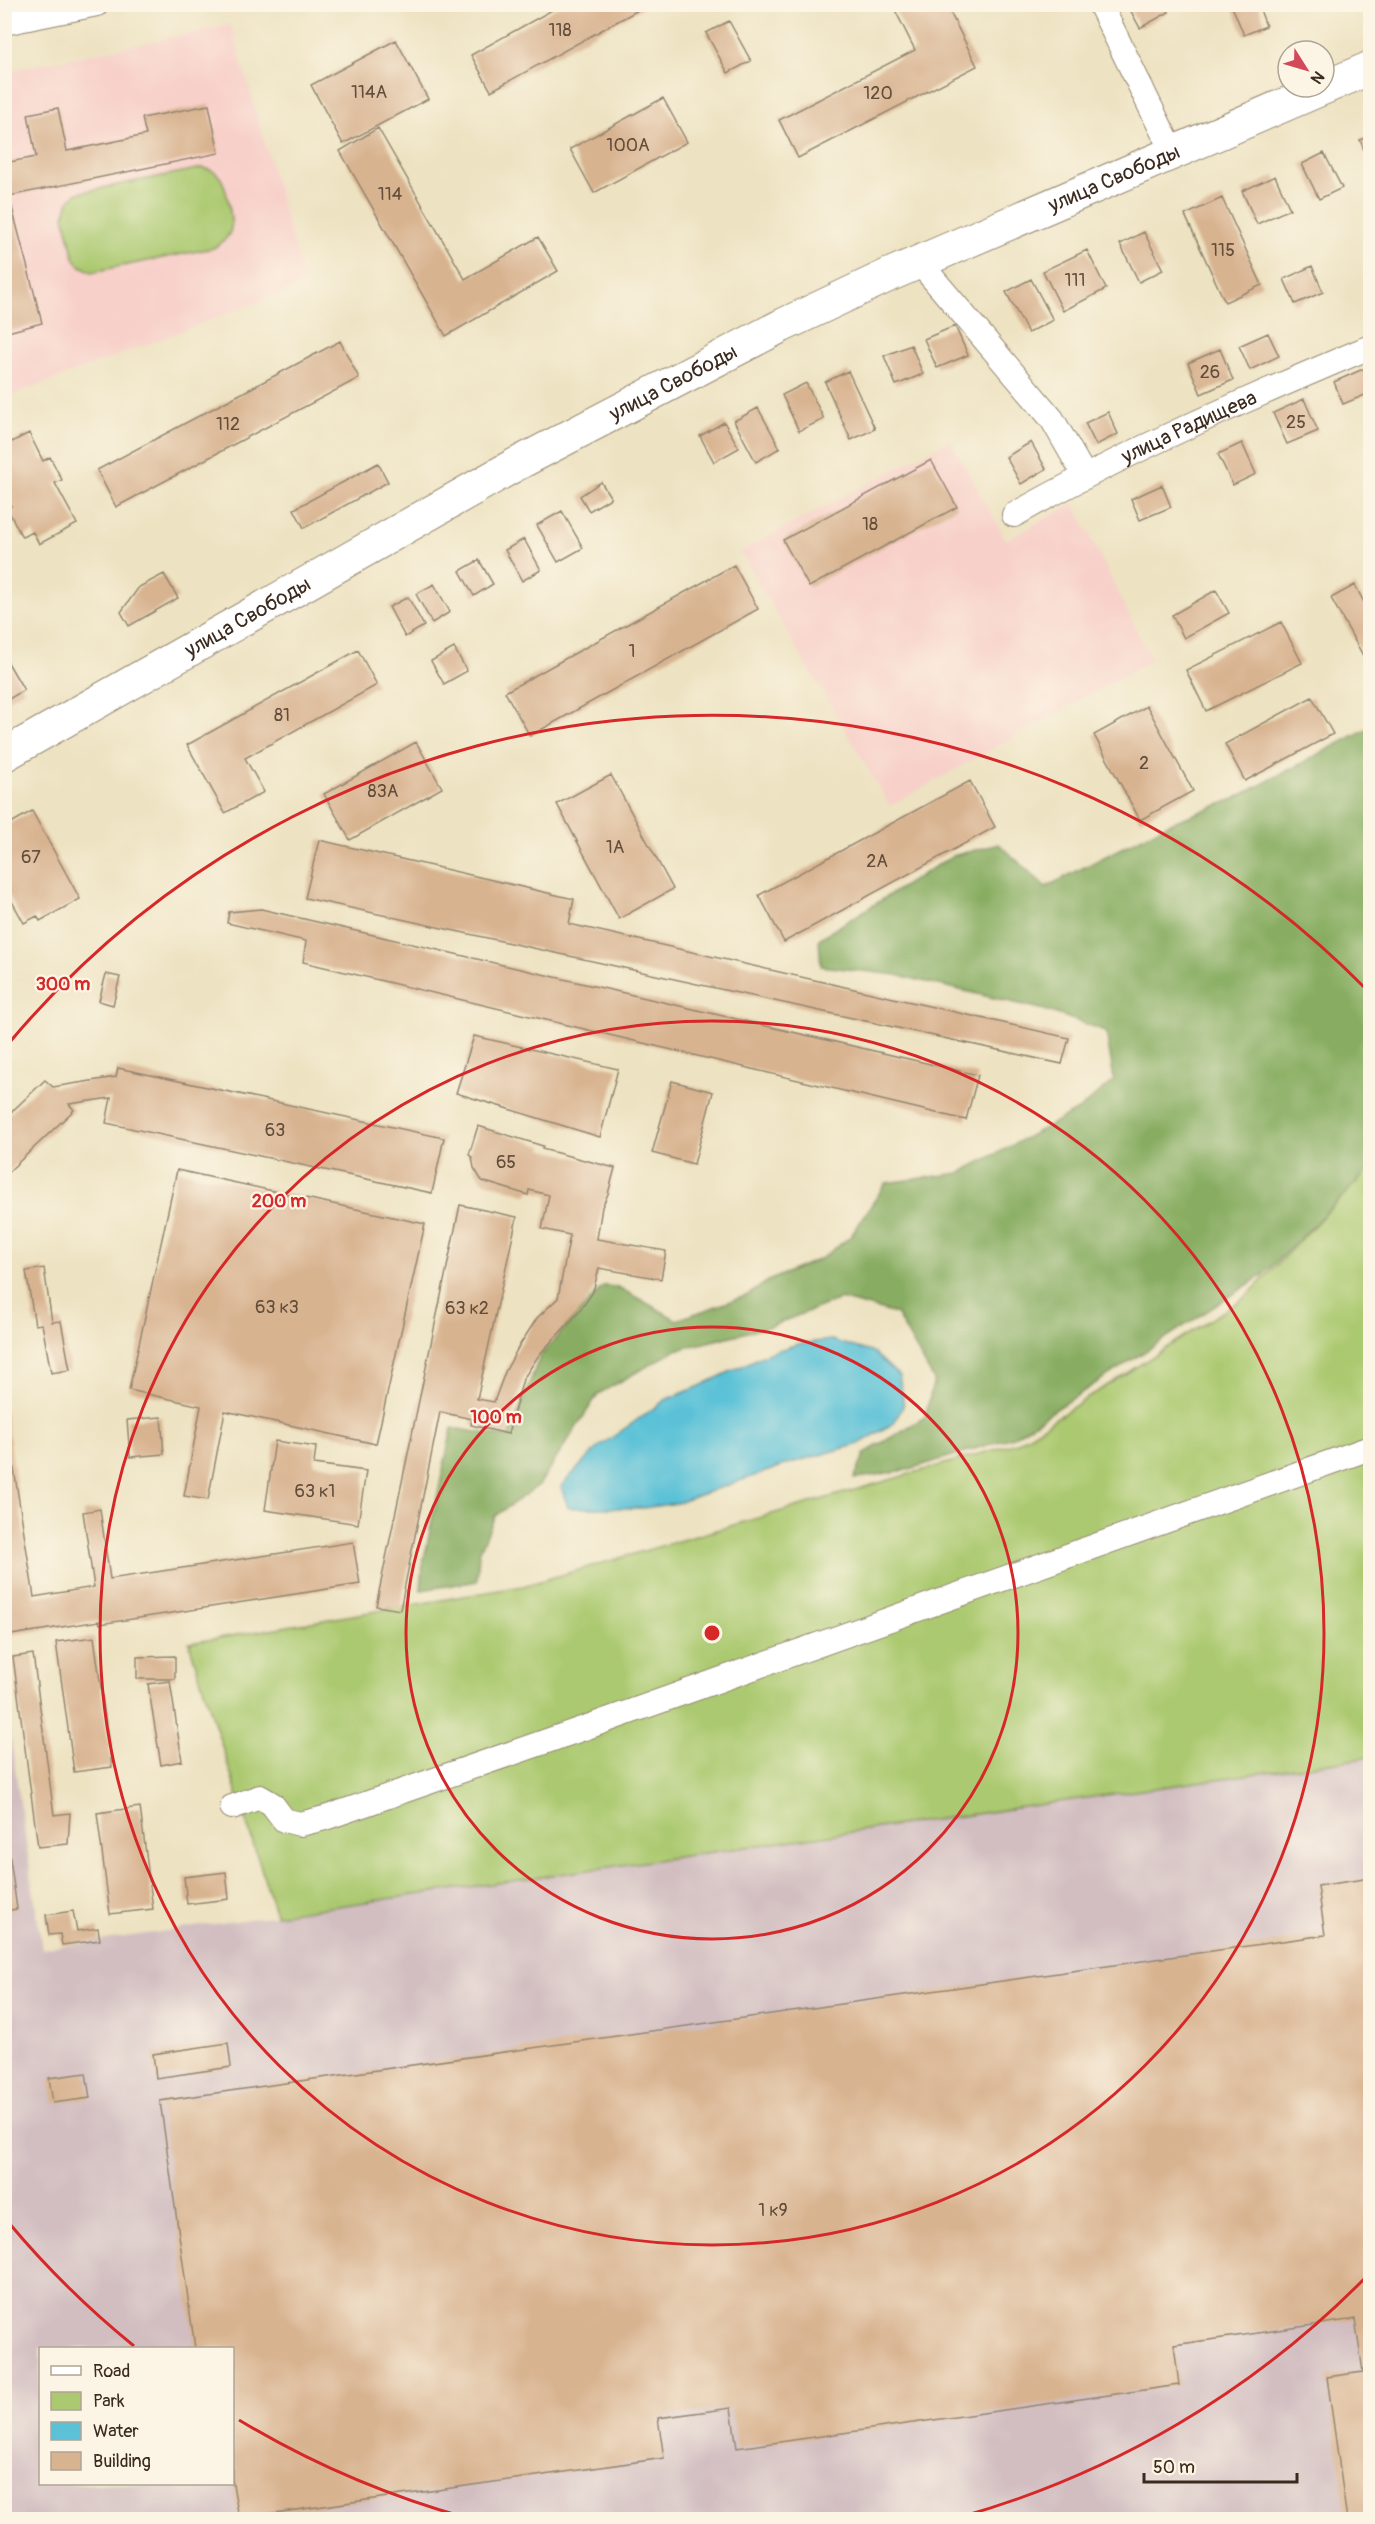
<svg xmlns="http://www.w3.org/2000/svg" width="1375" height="2524" viewBox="0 0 1375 2524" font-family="Pangolin,sans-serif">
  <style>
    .built { fill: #f7d0c9 }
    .industrial { fill: #d2bec1; fill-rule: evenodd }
    .green { fill: #abc970; stroke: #737a47; stroke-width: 1.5 }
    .forest { fill: #88ad62; stroke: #626c40; stroke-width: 1.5 }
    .water { fill: #5ac1d7; stroke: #4a767a; stroke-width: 1.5 }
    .building { fill: #d8b390 }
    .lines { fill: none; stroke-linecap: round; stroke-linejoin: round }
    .minor-casing { stroke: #948670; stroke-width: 26 }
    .primary-casing { stroke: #948670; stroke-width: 35 }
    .minor { stroke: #fff; stroke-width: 24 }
    .primary { stroke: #fff; stroke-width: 33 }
    .ring { fill: none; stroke: #d62828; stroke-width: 3 }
    .labels { text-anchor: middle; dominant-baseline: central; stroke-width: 4.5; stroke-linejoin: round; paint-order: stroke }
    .number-label { font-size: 18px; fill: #624c3a }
    .street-label { font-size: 21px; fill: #3b2a1e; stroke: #fcf5e5 }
    .centre { fill: #d62828; stroke: #fcf5e5; stroke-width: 3 }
    .ring-label { font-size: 18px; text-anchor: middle; font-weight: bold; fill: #d62828; stroke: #fcf5e5; stroke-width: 4.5; stroke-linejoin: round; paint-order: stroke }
  </style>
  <rect width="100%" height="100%" fill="#fcf5e5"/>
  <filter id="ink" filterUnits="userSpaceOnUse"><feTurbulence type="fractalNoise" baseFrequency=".0167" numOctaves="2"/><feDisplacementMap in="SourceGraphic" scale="12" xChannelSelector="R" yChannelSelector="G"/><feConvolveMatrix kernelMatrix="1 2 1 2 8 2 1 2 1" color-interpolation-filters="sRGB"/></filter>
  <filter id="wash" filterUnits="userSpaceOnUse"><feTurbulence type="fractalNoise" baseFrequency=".008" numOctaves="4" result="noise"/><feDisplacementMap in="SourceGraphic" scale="24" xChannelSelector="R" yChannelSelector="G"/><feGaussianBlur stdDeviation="1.35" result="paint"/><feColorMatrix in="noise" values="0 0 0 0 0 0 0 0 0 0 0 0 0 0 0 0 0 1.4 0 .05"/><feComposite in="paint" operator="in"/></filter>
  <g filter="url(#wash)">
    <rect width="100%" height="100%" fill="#ede2c1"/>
    <path class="built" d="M 231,25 L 305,284 L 5,398 L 5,72 Z
      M 950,440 L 1006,540 L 1074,503 L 1151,660 L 890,806 L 740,552 Z"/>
    <path class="industrial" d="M 4,1694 L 42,1949 L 1370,1757 L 1370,2519 L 5,2519 ZM 40,2348 L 232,2348 L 232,2484 L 40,2484 Z"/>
    <path class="green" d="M 202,168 C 209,169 214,170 219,176 C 226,183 234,223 230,232 C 227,240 220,244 213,248 L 92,272 L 79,265 L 74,258 L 64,216 L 70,199 L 78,193 Z
      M 1370,1167 L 1370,1757 L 276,1915 L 189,1643 L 523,1586 L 1017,1443 L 1246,1297 Z"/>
    <path class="forest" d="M 1370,727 L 1370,1169 L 1263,1275 L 1013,1437 L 910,1469 L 854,1479 L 865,1453 L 925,1417 L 934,1380 L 896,1314 L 840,1299 L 771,1326 L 676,1350 L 598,1394 L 539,1485 L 495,1516 L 479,1553 L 477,1581 L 421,1590 L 423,1563 L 452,1428 L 509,1437 L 540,1356 L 603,1286 L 618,1287 L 677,1320 L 748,1295 L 768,1281 L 822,1258 L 851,1236 L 886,1183 L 960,1173 L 1080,1109 L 1114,1080 L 1106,1031 L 1045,1010 L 897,975 L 821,966 L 819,939 L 952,856 L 999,844 L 1046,887 L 1168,824 L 1234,799 Z"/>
    <path class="water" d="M 831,1340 L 874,1353 L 899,1376 L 904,1404 L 894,1423 L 859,1444 L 791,1463 L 677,1503 L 643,1508 L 568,1508 L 561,1486 L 597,1448 L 667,1399 L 698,1387 L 769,1353 L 798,1344 Z"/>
    <g id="blocks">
      <path class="building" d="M 563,4 L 649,4 L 491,91 L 471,55 Z
        M 892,4 L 946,4 L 977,66 L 798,158 L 779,120 L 915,50 Z
        M 1127,4 L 1164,4 L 1169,12 L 1140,28 Z
        M 1231,4 L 1258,4 L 1266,26 L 1244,35 Z
        M 729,21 L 751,61 L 728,73 L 706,33 Z
        M 396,40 L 428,99 L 343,144 L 311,85 Z
        M 663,98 L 687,142 L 594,193 L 570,149 Z
        M 209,105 L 219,153 L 9,196 L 42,323 L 4,333 L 4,163 L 36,157 L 28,114 L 58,108 L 67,151 L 146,135 L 142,118 Z
        M 378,128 L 465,279 L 538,237 L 558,271 L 446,336 L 340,151 Z
        M 1370,136 L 1370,164 L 1360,140 Z
        M 1324,153 L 1342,188 L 1319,199 L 1302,164 Z
        M 1275,176 L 1290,209 L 1257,224 L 1242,191 Z
        M 1222,198 L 1262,285 L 1225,302 L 1185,215 Z
        M 1144,232 L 1163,270 L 1139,282 L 1120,244 Z
        M 1087,250 L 1106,289 L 1063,311 L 1043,271 Z
        M 1312,266 L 1323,292 L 1295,304 L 1284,279 Z
        M 1031,279 L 1053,320 L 1028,333 L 1006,292 Z
        M 955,326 L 968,355 L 937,368 L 924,339 Z
        M 1268,333 L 1279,356 L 1250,370 L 1239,346 Z
        M 340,341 L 359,378 L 116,507 L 97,470 Z
        M 911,345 L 923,374 L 896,385 L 884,356 Z
        M 1220,349 L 1233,380 L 1201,394 L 1188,363 Z
        M 1363,369 L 1370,386 L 1370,393 L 1343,404 L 1334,382 Z
        M 848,371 L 875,429 L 851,440 L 825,382 Z
        M 806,383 L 824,419 L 799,431 L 782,395 Z
        M 1304,399 L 1318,431 L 1287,444 L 1273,413 Z
        M 758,408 L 780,448 L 756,462 L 734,421 Z
        M 1108,412 L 1118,434 L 1096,445 L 1085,423 Z
        M 724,422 L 739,448 L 714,462 L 700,436 Z
        M 29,433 L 43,461 L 50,457 L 62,480 L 55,483 L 77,524 L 39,544 L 33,532 L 22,537 L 7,508 L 11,506 L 4,495 L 4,446 Z
        M 1031,442 L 1046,469 L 1021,484 L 1006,457 Z
        M 1242,443 L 1256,474 L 1233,485 L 1218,454 Z
        M 931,460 L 957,507 L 809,587 L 783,540 Z
        M 378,463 L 388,482 L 304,528 L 294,509 Z
        M 601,482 L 611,498 L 589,511 L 580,496 Z
        M 1162,485 L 1171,507 L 1140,520 L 1131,499 Z
        M 562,511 L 583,548 L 558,562 L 537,525 Z
        M 524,539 L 541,570 L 522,581 L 505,550 Z
        M 479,560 L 493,584 L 474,596 L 460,571 Z
        M 734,565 L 758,609 L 530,736 L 505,692 Z
        M 164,574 L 178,598 L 129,626 L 121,612 L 139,587 Z
        M 434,584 L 450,612 L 432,623 L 416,594 Z
        M 1355,585 L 1370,614 L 1370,668 L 1331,598 Z
        M 1216,590 L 1229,613 L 1184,638 L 1172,615 Z
        M 408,597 L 424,626 L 405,637 L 389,607 Z
        M 1281,622 L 1302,663 L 1206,711 L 1186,670 Z
        M 454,648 L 467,671 L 444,684 L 431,661 Z
        M 358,650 L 377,685 L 245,758 L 264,792 L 225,813 L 187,745 Z
        M 7,661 L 24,690 L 4,702 L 4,663 Z
        M 1312,697 L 1333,734 L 1245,781 L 1225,744 Z
        M 1147,706 L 1193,791 L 1140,820 L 1094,735 Z
        M 416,742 L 442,788 L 350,840 L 324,794 Z
        M 611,775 L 673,889 L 619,919 L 557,804 Z
        M 970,781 L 995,827 L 784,942 L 759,895 Z
        M 32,811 L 80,899 L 40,921 L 37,916 L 24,923 L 4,887 L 4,827 Z
        M 319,840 L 574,899 L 569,924 L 1069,1038 L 1062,1064 L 305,898 Z
        M 261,909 L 978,1075 L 966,1120 L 303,962 L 306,941 L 227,923 L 229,912 Z
        M 106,974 L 120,977 L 113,1005 L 99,1001 Z
        M 474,1036 L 618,1069 L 600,1137 L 456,1093 Z
        M 118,1068 L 444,1138 L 432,1193 L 106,1123 L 111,1098 L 69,1104 L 74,1110 L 4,1176 L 4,1119 L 45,1080 L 53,1087 L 116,1077 Z
        M 672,1081 L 713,1092 L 694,1164 L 652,1153 Z
        M 478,1126 L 543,1146 L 542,1149 L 615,1168 L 608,1194 L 602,1207 L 597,1239 L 666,1251 L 661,1279 L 599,1268 L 593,1292 L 579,1312 L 539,1355 L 523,1379 L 508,1434 L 471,1425 L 472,1419 L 440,1412 L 400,1610 L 376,1606 L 460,1205 L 517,1217 L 477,1399 L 494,1402 L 505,1372 L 519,1346 L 537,1318 L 558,1298 L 570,1235 L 542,1229 L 549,1195 L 529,1190 L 528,1195 L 482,1181 L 474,1168 L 472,1157 L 469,1155 Z
        M 177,1170 L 425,1224 L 376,1444 L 225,1411 L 208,1500 L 184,1496 L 201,1406 L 129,1390 Z
        M 44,1268 L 52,1322 L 61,1321 L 70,1370 L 51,1373 L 42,1324 L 35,1325 L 26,1271 Z
        M 4,1405 L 34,1597 L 94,1587 L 83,1512 L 100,1509 L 110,1579 L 353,1542 L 360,1584 L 100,1624 L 99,1621 L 4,1636 Z
        M 161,1417 L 164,1454 L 130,1457 L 127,1420 Z
        M 275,1441 L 316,1447 L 314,1464 L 366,1471 L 358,1524 L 265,1510 Z
        M 94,1637 L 112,1767 L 74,1772 L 56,1642 Z
        M 33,1654 L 54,1815 L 70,1813 L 68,1844 L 38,1847 L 13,1657 Z
        M 175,1656 L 175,1679 L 137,1679 L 137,1657 Z
        M 170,1681 L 182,1761 L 161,1765 L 148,1684 Z
        M 140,1807 L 153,1909 L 110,1914 L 97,1813 Z
        M 5,1823 L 17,1909 L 5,1911 Z
        M 226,1872 L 229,1899 L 187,1904 L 184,1877 Z
        M 1370,1878 L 1370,2520 L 1347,2520 L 1327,2377 L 1363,2372 L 1355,2319 L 1174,2345 L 1179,2385 L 737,2448 L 731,2408 L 658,2418 L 664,2458 L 239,2518 L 232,2479 L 232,2348 L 195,2348 L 160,2101 L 1325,1935 L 1318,1886 Z
        M 73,1911 L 77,1931 L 98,1928 L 100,1940 L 62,1945 L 60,1934 L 49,1935 L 46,1915 Z
        M 228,2043 L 231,2067 L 156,2078 L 153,2054 Z
        M 86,2073 L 90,2098 L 53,2103 L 49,2078 Z"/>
    </g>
  </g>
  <g filter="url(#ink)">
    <use href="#blocks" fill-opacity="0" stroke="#948670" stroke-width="1.5"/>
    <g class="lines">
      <g class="minor-casing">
        <g id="minor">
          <path d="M 1100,4 L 1172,151"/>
          <path d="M 4,23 L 97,4"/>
          <path d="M 919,262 L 1052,419 L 1084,475"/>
          <path id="s1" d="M 1014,515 C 1129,450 1249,398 1370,347"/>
          <path d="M 232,1807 L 260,1797 L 272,1804 L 284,1820 L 300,1824 L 325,1818 L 593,1725 L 1370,1448"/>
        </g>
      </g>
      <g class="primary-casing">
        <g id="primary">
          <path id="s2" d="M 4,755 L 513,466 L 781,326 L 889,275 L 1370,68"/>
        </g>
      </g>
      <use href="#minor" class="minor"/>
      <use href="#primary" class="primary"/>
    </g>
  </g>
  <g class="ring">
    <circle cx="712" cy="1633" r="306"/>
    <circle cx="712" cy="1633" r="612"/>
    <path d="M1367 2276A918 918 0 0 1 957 2518M467 2518A918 918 0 0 1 239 2420M134 2346A918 918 0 0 1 9 2223M9 1043A918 918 0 0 1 1367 990"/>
  </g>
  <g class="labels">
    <g class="number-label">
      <text x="560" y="30">118</text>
      <text x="369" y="92">114А</text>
      <text x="878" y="93">120</text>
      <text x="628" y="145">100А</text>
      <text x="390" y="194">114</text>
      <text x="1223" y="250">115</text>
      <text x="1075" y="280">111</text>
      <text x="1210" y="372">26</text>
      <text x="1296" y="422">25</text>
      <text x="228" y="424">112</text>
      <text x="870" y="524">18</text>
      <text x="632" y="651">1</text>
      <text x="282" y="715">81</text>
      <text x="1144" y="763">2</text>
      <text x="383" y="791">83А</text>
      <text x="615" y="847">1А</text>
      <text x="31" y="857">67</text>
      <text x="877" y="861">2А</text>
      <text x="275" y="1130">63</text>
      <text x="506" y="1162">65</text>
      <text x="277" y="1307">63 к3</text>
      <text x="467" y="1308">63 к2</text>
      <text x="315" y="1491">63 к1</text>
      <text x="773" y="2210">1 к9</text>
    </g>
    <g class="street-label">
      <text stroke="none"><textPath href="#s2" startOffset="1252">улица Свободы</textPath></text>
      <text stroke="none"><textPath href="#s2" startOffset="766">улица Свободы</textPath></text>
      <text stroke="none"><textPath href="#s1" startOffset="196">улица Радищева</textPath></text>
      <text stroke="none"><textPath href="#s2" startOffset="280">улица Свободы</textPath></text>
    </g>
  </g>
  <circle cx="712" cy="1633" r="9" class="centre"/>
  <g class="ring-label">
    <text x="63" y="990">300 m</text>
    <text x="279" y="1207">200 m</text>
    <text x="496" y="1423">100 m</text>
  </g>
  <rect width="1375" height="2524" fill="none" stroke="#fcf5e5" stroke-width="24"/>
  <rect x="39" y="2347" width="195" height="138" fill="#fcf5e5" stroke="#afa495" stroke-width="1.5"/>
  <rect x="51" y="2366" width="30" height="9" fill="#ffffff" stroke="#afa495" stroke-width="1.5"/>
  <text x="93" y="2377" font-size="18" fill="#3b2a1e">Road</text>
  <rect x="51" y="2392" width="30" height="18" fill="#abc970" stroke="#afa495" stroke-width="1.5"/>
  <text x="93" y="2407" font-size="18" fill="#3b2a1e">Park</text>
  <rect x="51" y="2422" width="30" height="18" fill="#5ac1d7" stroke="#afa495" stroke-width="1.5"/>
  <text x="93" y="2437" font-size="18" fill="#3b2a1e">Water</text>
  <rect x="51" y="2452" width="30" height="18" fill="#d8b390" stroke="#afa495" stroke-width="1.5"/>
  <text x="93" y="2467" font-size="18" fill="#3b2a1e">Building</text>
  <g transform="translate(1306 69) rotate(127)"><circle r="28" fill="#fcf5e5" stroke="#afa495" stroke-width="1.5"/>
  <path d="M0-4.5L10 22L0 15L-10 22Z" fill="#d1495b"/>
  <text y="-9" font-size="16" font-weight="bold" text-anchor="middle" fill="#3b2a1e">N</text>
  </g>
  <path d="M1144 2473v9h153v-9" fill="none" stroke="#3b2a1e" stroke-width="3"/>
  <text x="1153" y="2473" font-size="18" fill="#3b2a1e" stroke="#fcf5e5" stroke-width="4.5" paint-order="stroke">50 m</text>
</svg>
